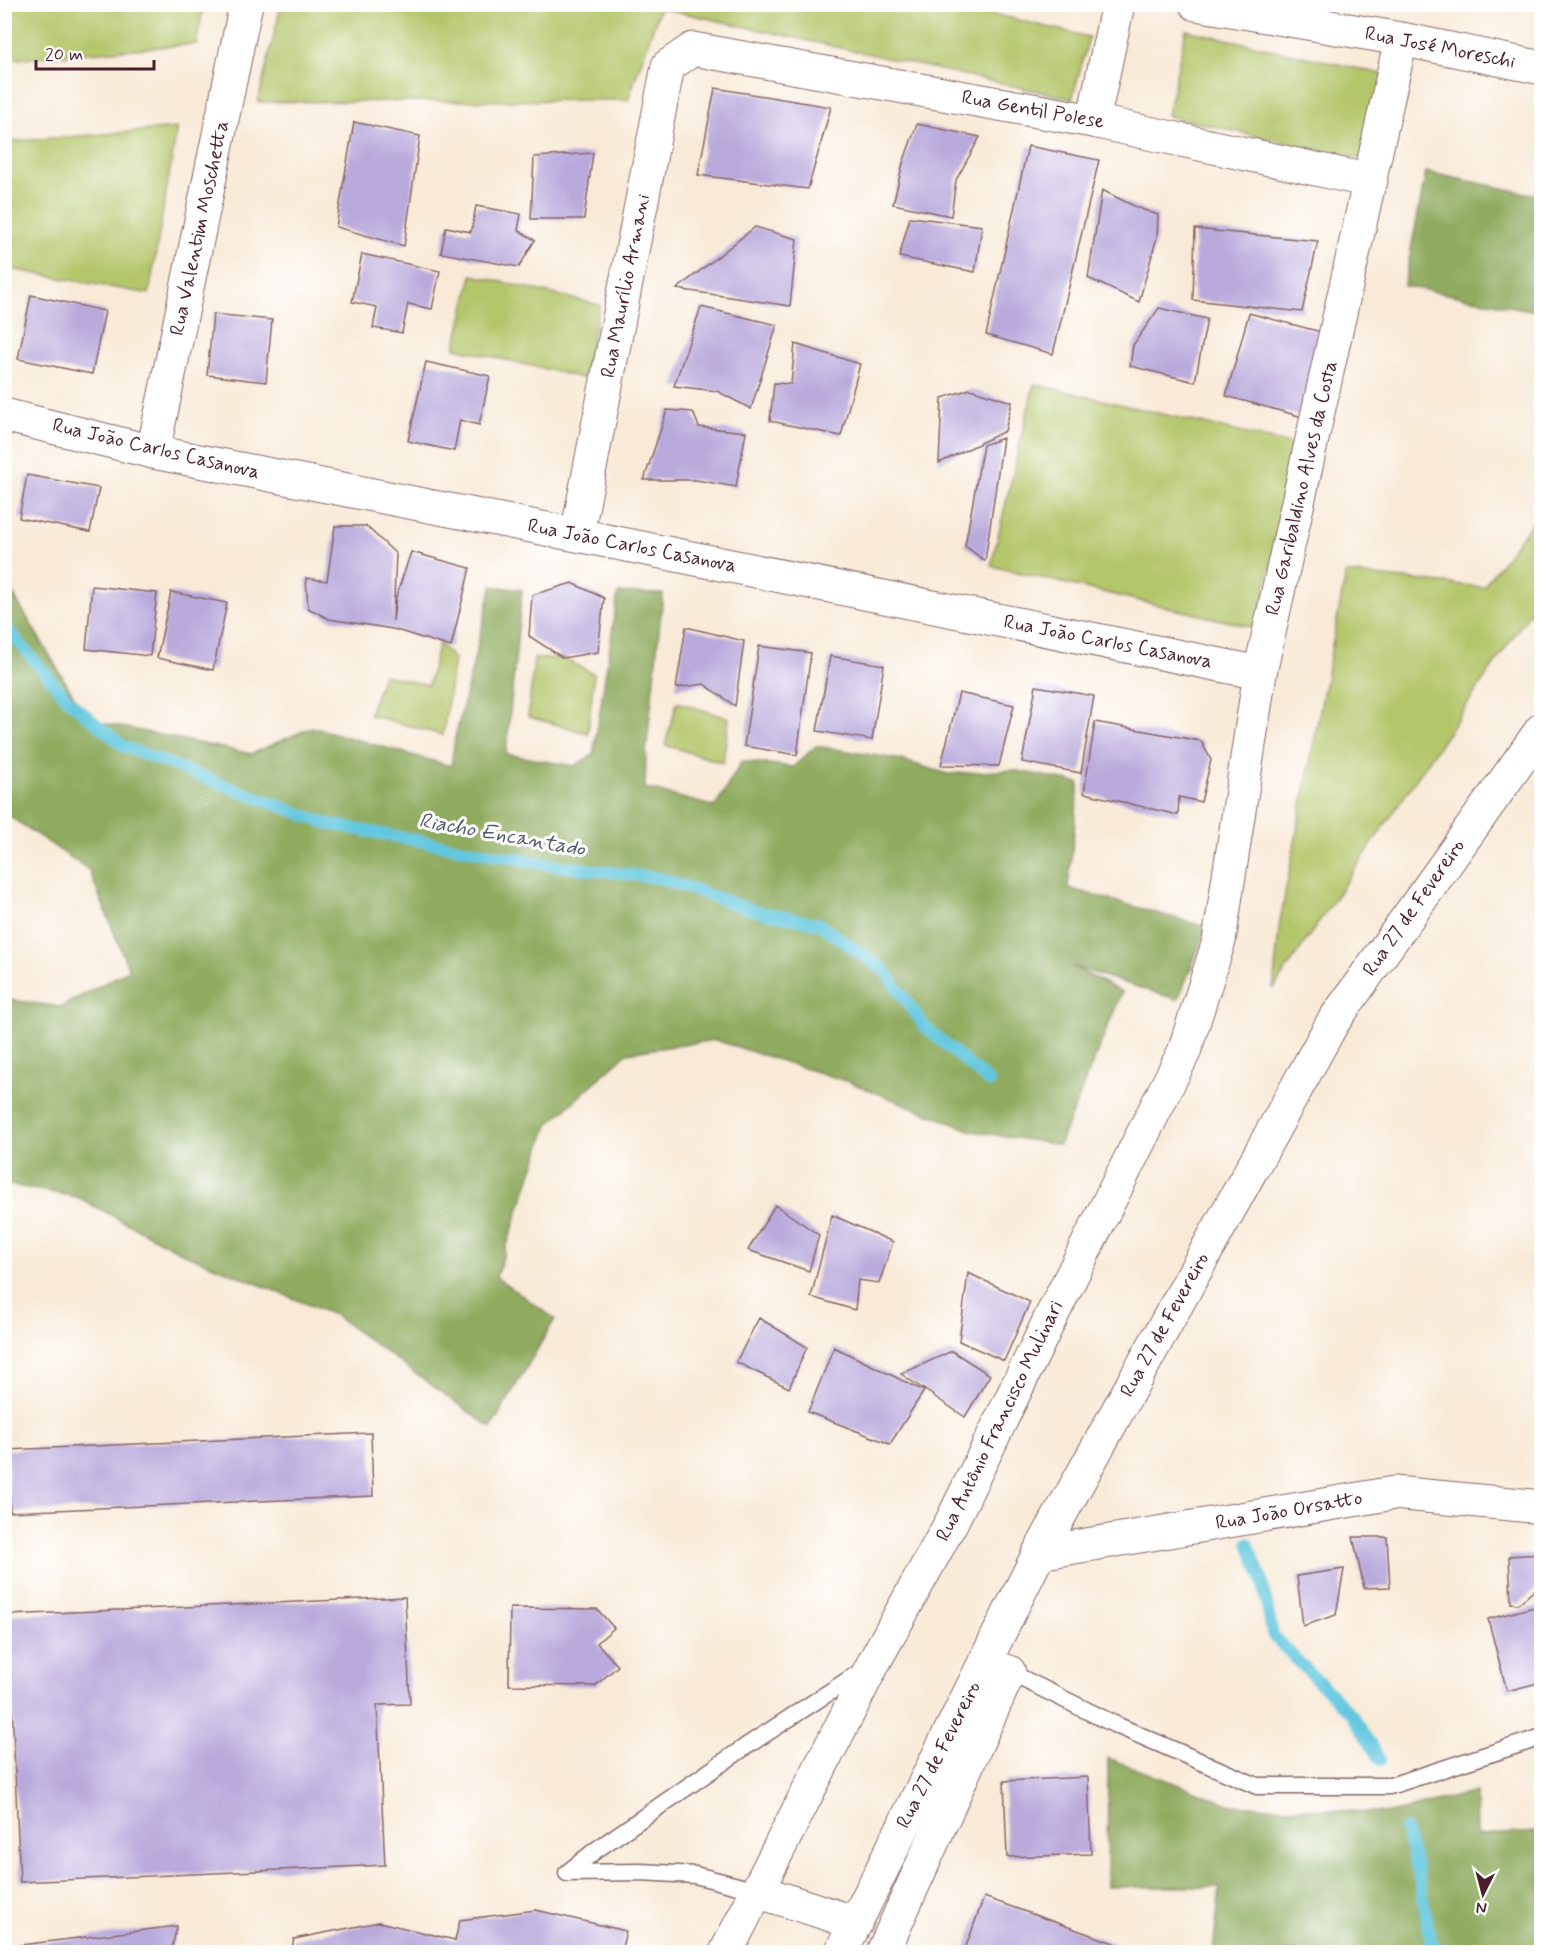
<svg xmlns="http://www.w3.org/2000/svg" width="1546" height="1957" viewBox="0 0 1546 1957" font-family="Mynerve,sans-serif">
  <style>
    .green { fill: #b4c66a; stroke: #7f724a; stroke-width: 1.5 }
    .forest { fill: #8fab5e; stroke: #6c6544; stroke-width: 1.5 }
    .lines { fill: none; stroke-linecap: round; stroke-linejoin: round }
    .stream { stroke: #62c7df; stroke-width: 12 }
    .building { fill: #baaadc }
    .service-casing { stroke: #876667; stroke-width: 19 }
    .minor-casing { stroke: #876667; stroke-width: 35 }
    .secondary-casing { stroke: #876667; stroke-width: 35 }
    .service { stroke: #fff; stroke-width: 16 }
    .minor { stroke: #fff; stroke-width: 33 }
    .secondary { stroke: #fff; stroke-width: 33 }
    .labels { text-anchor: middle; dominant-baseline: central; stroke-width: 6; stroke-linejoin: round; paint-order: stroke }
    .street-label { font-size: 20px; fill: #4a1f2b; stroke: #fff }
    .water-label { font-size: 21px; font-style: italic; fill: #525a6a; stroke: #fff }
  </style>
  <rect width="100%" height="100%" fill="#fff"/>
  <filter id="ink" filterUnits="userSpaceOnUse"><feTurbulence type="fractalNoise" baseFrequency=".0167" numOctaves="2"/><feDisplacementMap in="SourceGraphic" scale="12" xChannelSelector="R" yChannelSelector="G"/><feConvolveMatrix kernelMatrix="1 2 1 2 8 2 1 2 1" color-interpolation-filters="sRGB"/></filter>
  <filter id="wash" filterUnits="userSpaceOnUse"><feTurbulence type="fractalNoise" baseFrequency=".008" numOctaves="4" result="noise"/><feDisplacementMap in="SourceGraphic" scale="24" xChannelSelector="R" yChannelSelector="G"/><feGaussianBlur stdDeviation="1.35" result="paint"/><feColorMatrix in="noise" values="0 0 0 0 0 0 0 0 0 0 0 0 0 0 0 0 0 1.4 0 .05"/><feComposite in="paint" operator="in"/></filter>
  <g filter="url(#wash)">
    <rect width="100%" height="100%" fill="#f8ead7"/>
    <path class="green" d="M 5,4 L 204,4 L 204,5 L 196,44 L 5,60 Z
      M 956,5 L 1089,37 L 1072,99 L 660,8 L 628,100 L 258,102 L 281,5 Z
      M 1186,30 L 1387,75 L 1368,161 L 1167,116 Z
      M 177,128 L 149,294 L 5,268 L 5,142 Z
      M 472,275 L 600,305 L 583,378 L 455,348 Z
      M 1034,384 L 1299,446 L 1256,628 L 991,566 Z
      M 1541,511 L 1541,596 L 1273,989 L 1280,921 L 1346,573 L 1483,587 Z
      M 439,643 L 454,659 L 443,735 L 369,715 L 383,675 L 428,685 Z
      M 563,658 L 594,674 L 588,733 L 528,717 L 534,659 Z
      M 677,702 L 729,718 L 723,763 L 665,745 Z"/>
    <path class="forest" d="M 1426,172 L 1541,196 L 1541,312 L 1404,286 Z
      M 4,579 L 88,720 L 251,754 L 312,727 L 451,766 L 455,738 L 492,586 L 522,590 L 506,754 L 574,766 L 593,755 L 618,593 L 663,594 L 646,753 L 645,788 L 715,807 L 742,761 L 793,767 L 816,746 L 897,759 L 948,774 L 1013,770 L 1079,783 L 1068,888 L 1207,927 L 1178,1000 L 1072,966 L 1122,992 L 1059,1145 L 972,1131 L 849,1082 L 715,1040 L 627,1053 L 548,1125 L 496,1277 L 555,1319 L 491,1428 L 334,1315 L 187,1255 L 77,1197 L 5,1184 L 5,999 L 61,1007 L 129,970 L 89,870 L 5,813 Z
      M 1108,1758 L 1232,1805 L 1390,1813 L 1476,1792 L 1477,1835 L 1541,1832 L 1541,1952 L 1213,1952 L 1220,1887 L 1107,1887 Z"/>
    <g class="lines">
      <path class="stream" d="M 4,625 L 69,701 L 123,746 L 234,789 L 328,824 L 551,865 L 659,878 L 752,910 L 819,924 L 885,971 L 924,1026 L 989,1082
        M 1248,1543 L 1262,1580 L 1273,1636 L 1353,1716 L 1380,1760
        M 1405,1829 L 1417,1868 L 1431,1941 L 1439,1952"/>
    </g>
    <g id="blocks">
      <path class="building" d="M 715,88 L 831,107 L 808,189 L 698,175 Z
        M 354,122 L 420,136 L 404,246 L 336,227 Z
        M 917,124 L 980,137 L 956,180 L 951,216 L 893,204 L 903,163 Z
        M 1028,146 L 1099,160 L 1053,354 L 986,335 Z
        M 593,153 L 584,219 L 531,219 L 534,157 Z
        M 1102,190 L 1136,207 L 1158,215 L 1157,237 L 1139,302 L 1088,278 Z
        M 476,206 L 521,214 L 518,230 L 535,240 L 519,267 L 441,253 L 446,227 L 471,232 Z
        M 910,217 L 982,226 L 975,272 L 899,257 Z
        M 755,227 L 797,239 L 790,306 L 677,289 Z
        M 1195,229 L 1318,241 L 1302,312 L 1193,300 Z
        M 362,254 L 440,271 L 432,309 L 408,304 L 402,333 L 373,328 L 377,307 L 352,302 Z
        M 31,295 L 105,311 L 92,374 L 18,359 Z
        M 701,307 L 777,325 L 751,409 L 717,391 L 674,386 Z
        M 1159,308 L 1207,319 L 1195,382 L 1130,366 L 1133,345 Z
        M 1249,313 L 1333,335 L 1310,419 L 1226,396 Z
        M 213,314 L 272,320 L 266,382 L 207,375 Z
        M 795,344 L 860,364 L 841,436 L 770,421 L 774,383 L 791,384 Z
        M 426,362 L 490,376 L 479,425 L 460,420 L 454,451 L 408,441 Z
        M 970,389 L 1012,402 L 1005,431 L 939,463 L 942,398 Z
        M 667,410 L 693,412 L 699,427 L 746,432 L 736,487 L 696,480 L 644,480 Z
        M 1003,438 L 985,561 L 965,546 L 983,445 Z
        M 27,475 L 99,488 L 90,532 L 19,518 Z
        M 335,526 L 366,526 L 396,554 L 393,621 L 396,597 L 411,552 L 470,568 L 451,647 L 393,629 L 329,619 L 308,608 L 306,578 L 327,581 Z
        M 572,583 L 604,598 L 598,652 L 563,658 L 529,636 L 532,595 Z
        M 92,586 L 157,593 L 150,656 L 86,649 Z
        M 171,592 L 227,603 L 213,670 L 157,658 Z
        M 686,627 L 744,641 L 735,706 L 704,684 L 676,688 Z
        M 759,646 L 811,653 L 797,755 L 744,746 Z
        M 830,656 L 884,665 L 872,740 L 817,731 Z
        M 1036,686 L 1094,696 L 1081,773 L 1022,762 Z
        M 959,693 L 1014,705 L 999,766 L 941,765 Z
        M 1095,722 L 1201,741 L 1211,760 L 1201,802 L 1179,797 L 1178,815 L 1084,793 Z
        M 775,1205 L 819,1235 L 809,1271 L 748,1250 Z
        M 832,1215 L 893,1242 L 879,1283 L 858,1280 L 855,1310 L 811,1297 Z
        M 968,1273 L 1030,1302 L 1004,1361 L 959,1341 Z
        M 759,1318 L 807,1347 L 789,1388 L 736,1362 Z
        M 834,1347 L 924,1391 L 890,1444 L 808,1412 Z
        M 952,1351 L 990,1375 L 965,1417 L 901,1374 Z
        M 371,1433 L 373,1496 L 10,1512 L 7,1450 Z
        M 1353,1537 L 1387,1537 L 1390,1587 L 1364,1588 Z
        M 1542,1554 L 1542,1584 L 1518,1604 L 1511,1603 L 1509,1556 Z
        M 1344,1569 L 1336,1615 L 1303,1626 L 1297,1576 Z
        M 405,1597 L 410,1704 L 377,1705 L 385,1865 L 20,1882 L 8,1615 Z
        M 1542,1605 L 1542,1682 L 1507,1691 L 1488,1619 Z
        M 510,1608 L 597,1609 L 614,1628 L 597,1643 L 618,1666 L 595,1686 L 509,1685 Z
        M 1088,1777 L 1091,1854 L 1007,1857 L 1004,1781 Z
        M 984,1897 L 1139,1952 L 964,1952 Z
        M 536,1910 L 626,1931 L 621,1952 L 291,1952 L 294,1939 L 379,1922 L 455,1940 L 460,1920 Z
        M 177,1926 L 171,1952 L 4,1952 L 4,1947 Z"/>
    </g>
  </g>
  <g filter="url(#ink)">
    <use href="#blocks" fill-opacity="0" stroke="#876667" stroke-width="1.5"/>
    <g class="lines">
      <g class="service-casing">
        <path id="service" d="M 1009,1672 L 1116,1725 L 1257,1786 L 1390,1786 L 1542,1737
          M 567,1873 L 596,1850 L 745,1747 L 865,1669
          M 567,1873 L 640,1872 L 695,1875 L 757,1891"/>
      </g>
      <g class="minor-casing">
        <path id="minor" d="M 1196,4 L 1401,39 L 1542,68
          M 1093,121 L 1118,4
          M 4,415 L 153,452 L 577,535 L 1260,673
          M 153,452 L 246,4
          M 577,535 L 668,66 L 693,49 L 1093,121 L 1371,181
          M 1039,1553 L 1394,1493 L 1542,1507
          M 757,1891 L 856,1923
          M 726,1952 L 873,1664 L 952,1521 L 1052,1315 L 1184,1052 L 1219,941 L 1260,673 L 1401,39
          M 883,1952 L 1009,1672 L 984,1665"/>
      </g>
      <g class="secondary-casing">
        <path id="secondary" d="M 841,1952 L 1039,1553 L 1333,1022 L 1542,729"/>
      </g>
      <use href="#service" class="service"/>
      <use href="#minor" class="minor"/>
      <use href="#secondary" class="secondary"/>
    </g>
  </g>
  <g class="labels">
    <g class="street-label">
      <text transform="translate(1440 48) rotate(11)">Rua José Moreschi</text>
      <text transform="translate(1033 110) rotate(10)">Rua Gentil Polese</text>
      <text transform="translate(200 228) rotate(-78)">Rua Valentim Moschetta</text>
      <text transform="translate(626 286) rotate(-79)">Rua Maurílio Armani</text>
      <text transform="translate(156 449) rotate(13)">Rua João Carlos Casanova</text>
      <text transform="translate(1302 488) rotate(-77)">Rua Garibaldino Alves da Costa</text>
      <text transform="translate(632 546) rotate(11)">Rua João Carlos Casanova</text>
      <text transform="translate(1108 642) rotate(11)">Rua João Carlos Casanova</text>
      <text transform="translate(1414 908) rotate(-55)">Rua 27 de Fevereiro</text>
      <text transform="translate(1165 1325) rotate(-61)">Rua 27 de Fevereiro</text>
      <text transform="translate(1000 1421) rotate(-64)">Rua Antônio Francisco Mulinari</text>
      <text transform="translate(1289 1511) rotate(-10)">Rua João Orsatto</text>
      <text transform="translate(939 1755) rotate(-63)">Rua 27 de Fevereiro</text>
    </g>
    <g class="water-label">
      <text transform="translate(502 835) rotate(10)">Riacho Encantado</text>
    </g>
  </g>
  <rect width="1546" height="1957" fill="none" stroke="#fff" stroke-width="24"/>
  <g transform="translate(1483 1894) rotate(186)" stroke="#ffffff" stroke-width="4.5" paint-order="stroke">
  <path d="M0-4.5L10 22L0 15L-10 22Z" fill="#4a1f2b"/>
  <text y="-9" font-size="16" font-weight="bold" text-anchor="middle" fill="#4a1f2b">N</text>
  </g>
  <path d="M36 60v9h118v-9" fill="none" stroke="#4a1f2b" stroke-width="3"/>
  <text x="45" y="60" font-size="18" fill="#4a1f2b" stroke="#ffffff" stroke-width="4.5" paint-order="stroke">20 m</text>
</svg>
